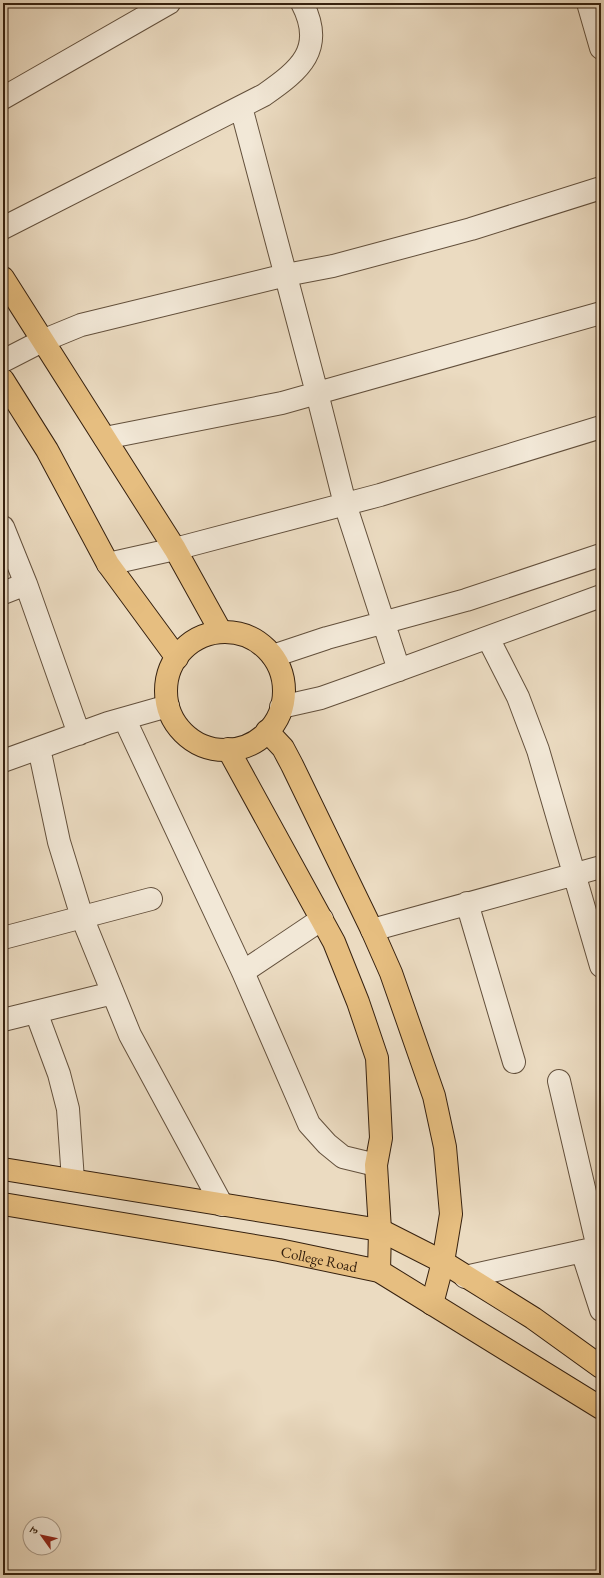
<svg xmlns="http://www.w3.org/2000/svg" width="604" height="1578" viewBox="0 0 604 1578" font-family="'EB Garamond','Noto Serif Devanagari',serif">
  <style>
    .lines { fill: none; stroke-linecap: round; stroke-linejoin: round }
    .minor-casing { stroke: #63503c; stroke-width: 24 }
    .major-casing { stroke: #36210f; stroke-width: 24 }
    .minor { stroke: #f2e8d7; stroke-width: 22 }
    .major { stroke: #e6be80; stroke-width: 22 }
    .labels { text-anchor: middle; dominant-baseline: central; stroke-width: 3.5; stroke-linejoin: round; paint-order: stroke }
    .street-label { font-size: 15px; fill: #36210f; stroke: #f2e8d7 }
  </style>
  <rect width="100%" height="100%" fill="#ebdbc1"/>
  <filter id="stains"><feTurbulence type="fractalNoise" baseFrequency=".005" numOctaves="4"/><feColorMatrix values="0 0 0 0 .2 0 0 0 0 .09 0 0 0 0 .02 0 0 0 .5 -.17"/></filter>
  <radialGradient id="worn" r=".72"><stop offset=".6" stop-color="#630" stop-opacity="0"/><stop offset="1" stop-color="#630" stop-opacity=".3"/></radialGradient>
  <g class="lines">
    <g class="minor-casing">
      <path id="minor" d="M 588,3 L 601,48
        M 3,98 L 169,3
        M 241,107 L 317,393 L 345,504 L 399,670
        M 3,228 L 264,95 C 300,70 326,49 302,3
        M 3,361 L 42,341 L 81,325 L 286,275 L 333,266 L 471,229 L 601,188
        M 105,438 L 282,403 L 601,313
        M 3,527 L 26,584 L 79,734
        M 108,564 L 175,549 L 380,495 L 601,427
        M 3,593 L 26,584
        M 488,638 L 518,697 L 538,750 L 601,966
        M 273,656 L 327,638 L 466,600 L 601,555
        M 281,707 L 321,698 L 352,687 L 601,596
        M 125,720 L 243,972 L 309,1124 L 327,1144 L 343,1157 L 376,1165
        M 39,748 L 59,842 L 82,917 L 130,1035 L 222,1205
        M 3,761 L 108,723 L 168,706
        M 467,903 L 514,1062
        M 372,930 L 601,867
        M 3,938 L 151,899
        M 243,972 L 322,919
        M 36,1012 L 59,1074 L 68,1109 L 73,1180
        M 3,1020 L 113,993
        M 559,1081 L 598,1248
        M 582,1251 L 601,1310
        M 465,1277 L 601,1247"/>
    </g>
    <g class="major-casing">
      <g id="major">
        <path d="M 3,278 L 175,549 L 221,632"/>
        <path d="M 3,380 L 47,450 L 108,564 L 177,658"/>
        <circle cx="225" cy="691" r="59"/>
        <path d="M 267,731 L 283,748 L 292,765 L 372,930 L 391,973 L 434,1096 L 445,1147 L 451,1214 L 443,1262 L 432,1304"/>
        <path d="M 228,749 L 334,942 L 358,1002 L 377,1058 L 381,1138 L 376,1165 L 380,1230 L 379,1271"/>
        <path d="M 3,1169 L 380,1230 L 443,1262 L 533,1318 L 601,1367"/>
        <path id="s1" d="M 3,1204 L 279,1250 L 379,1271 L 601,1408"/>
      </g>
    </g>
    <use href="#minor" class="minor"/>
    <use href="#major" class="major"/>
  </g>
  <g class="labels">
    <g class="street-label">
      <text stroke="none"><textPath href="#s1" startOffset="321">College Road</textPath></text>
    </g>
  </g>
  <rect width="604" height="1578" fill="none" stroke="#ebdbc1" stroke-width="16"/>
  <rect x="4" y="4" width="596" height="1570" fill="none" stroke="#36210f" stroke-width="2"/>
  <rect x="8" y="8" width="588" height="1562" fill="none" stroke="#36210f"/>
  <g transform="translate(42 1536) rotate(303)"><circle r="19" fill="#f2e8d7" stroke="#a79887"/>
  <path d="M0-3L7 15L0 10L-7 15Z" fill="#8f2418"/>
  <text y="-6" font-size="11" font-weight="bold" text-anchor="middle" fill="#36210f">उ</text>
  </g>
  <rect width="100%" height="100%" filter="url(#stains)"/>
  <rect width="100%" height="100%" fill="url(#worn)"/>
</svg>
